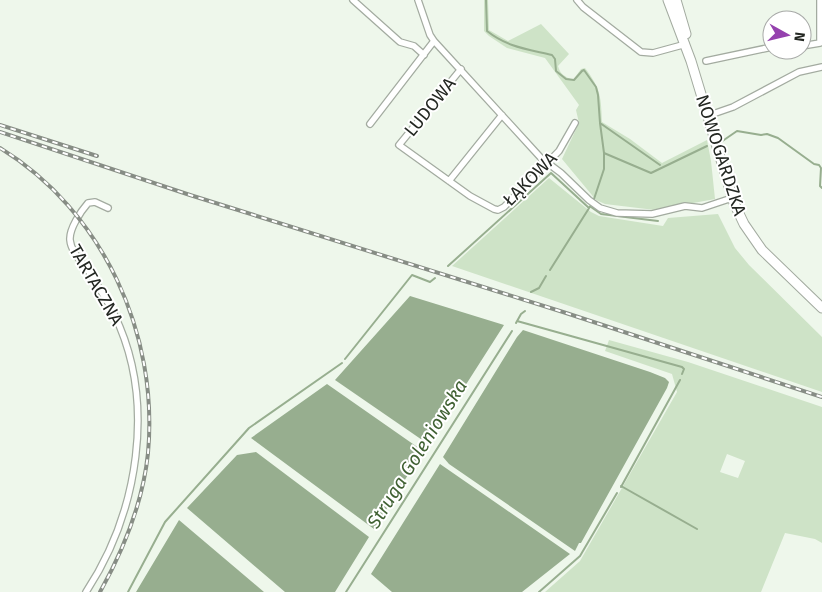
<svg xmlns="http://www.w3.org/2000/svg" width="822" height="592" viewBox="0 0 822 592" font-family="'Fira Sans',sans-serif">
  <style>
    .green { fill: #cee3c7; fill-rule: evenodd }
    .water { fill: #97ae8f }
    .lines { fill: none; stroke-linecap: round; stroke-linejoin: round }
    .stream { stroke: #97ae8f; stroke-width: 2 }
    .street-casing { stroke: #a3aba0; stroke-width: 8 }
    .secondary-casing { stroke: #a3aba0; stroke-width: 11 }
    .street { stroke: #fff; stroke-width: 5.5 }
    .secondary { stroke: #fff; stroke-width: 9 }
    .rail-casing { stroke: #878d85; stroke-width: 4 }
    .rail { stroke: #fff; stroke-width: 2; stroke-dasharray: 5.5; stroke-linecap: butt }
    .labels { text-anchor: middle; dominant-baseline: central; stroke-width: 4; stroke-linejoin: round; paint-order: stroke }
    .street-label { font-size: 18px; fill: #242823; stroke: #fff }
    .water-label { font-size: 19px; font-style: italic; fill: #406133; stroke: #fff }
  </style>
  <rect width="100%" height="100%" fill="#eef7eb"/>
  <path class="green" d="M 484,0 L 488,0 L 489,30 L 508,41 L 541,24 L 569,54 L 558,66 C 560,74 565,77 573,80 L 581,69 L 585,68 C 601,89 601,97 602,122 L 630,139 L 662,163 L 707,140 L 711,161 L 715,199 L 655,210 L 605,204 L 596,200 L 562,159 L 579,123 L 576,110 L 579,105 L 545,58 L 507,48 L 489,36 L 484,31 Z
    M 549,178 L 591,212 L 599,216 L 663,226 L 668,218 L 718,214 L 735,248 L 749,265 L 822,337 L 822,392 L 452,266 Z
    M 609,340 L 688,362 L 822,407 L 822,543 L 815,539 L 785,533 L 761,592 L 545,592 L 580,561 L 677,392 L 672,374 L 605,351 ZM 727,454 L 745,461 L 738,478 L 720,472 Z"/>
  <path class="water" d="M 410,296 L 504,325 L 428,444 L 335,380 Z
    M 523,330 L 650,372 L 665,378 L 669,382 L 667,388 L 581,543 L 579,543 L 575,551 L 449,464 L 443,457 L 517,337 Z
    M 327,384 L 423,451 L 374,529 L 251,438 Z
    M 256,452 L 369,537 L 335,592 L 285,592 L 187,508 L 237,455 Z
    M 440,464 L 570,554 L 522,592 L 392,592 L 371,574 Z
    M 179,520 L 264,592 L 136,592 Z"/>
  <g class="lines">
    <path class="stream" d="M 486,0 L 487,31 C 507,47 527,49 552,55 L 555,59 L 556,71 L 566,79 L 574,80 L 582,71 L 584,70 L 596,87 L 598,95 L 600,123 L 604,153 L 604,169 L 594,199
      M 600,123 L 660,165
      M 721,142 L 737,131 L 761,135 L 767,134 L 778,138 L 814,164 L 819,165 L 821,168 L 820,186 L 822,188
      M 604,153 L 651,173 L 707,146
      M 591,207 L 601,214 L 658,221
      M 448,266 L 551,173 L 589,208
      M 550,270 L 591,205
      M 531,292 L 539,288 L 546,276
      M 517,321 L 682,367 L 684,369 L 682,374
      M 516,323 L 521,314 L 525,311
      M 345,359 L 412,275 L 430,282 L 435,278
      M 621,486 L 697,529
      M 621,487 L 680,380
      M 128,592 L 165,522 L 249,428 L 342,363
      M 346,592 L 512,331
      M 539,592 L 580,556 L 617,493"/>
    <g class="street-casing">
      <path id="street" d="M 353,0 L 400,42 L 414,46 L 424,55
        M 418,0 L 430,35 L 434,41 L 541,158 L 561,173 L 589,200 L 600,208 L 617,213 L 652,214 L 685,206 L 702,208 L 732,198
        M 577,0 L 583,7 L 641,52 L 653,53 L 686,44
        M 802,46 L 820,43 L 820,0
        M 706,61 L 772,47
        M 461,69 L 399,145 L 470,196 L 494,209 L 498,210 L 504,207 L 559,151 L 575,123
        M 707,116 L 733,107 L 799,72 L 822,67
        M 370,124 L 434,41
        M 449,181 L 502,115
        M 86,592 C 138,513 157,402 114,314 C 107,300 98,286 89,272 C 82,262 71,252 70,240 C 69,229 81,211 88,203 L 95,202 L 108,208"/>
    </g>
    <g class="secondary-casing">
      <path id="secondary" d="M 668,0 L 691,61 L 734,203 L 744,224 L 762,250 L 822,308
        M 676,0 L 686,34"/>
    </g>
    <use href="#street" class="street"/>
    <use href="#secondary" class="secondary"/>
    <g class="rail-casing">
      <path id="rail" d="M 0,125 L 97,156
        M 0,132 L 190,195 L 563,312 L 822,397
        M 0,148 C 103,211 159,334 148,453 C 143,502 124,549 100,592"/>
    </g>
    <use href="#rail" class="rail"/>
  </g>
  <g class="labels">
    <g class="street-label">
      <text transform="translate(430 107) rotate(-51)">LUDOWA</text>
      <text transform="translate(721 155) rotate(72)">NOWOGARDZKA</text>
      <text transform="translate(530 179) rotate(-45)">ŁĄKOWA</text>
      <text transform="translate(96 285) rotate(60)">TARTACZNA</text>
    </g>
    <g class="water-label">
      <text transform="translate(417 454) rotate(-58)">Struga Goleniowska</text>
    </g>
  </g>
  <g transform="translate(787 35) rotate(98)"><circle r="24" fill="#ffffff" stroke="#a7a9a7"/>
  <path d="M0-4L9 19L0 12L-9 19Z" fill="#9541ae"/>
  <text y="-8" font-size="14" font-weight="bold" text-anchor="middle" fill="#242823">N</text>
  </g>
</svg>
